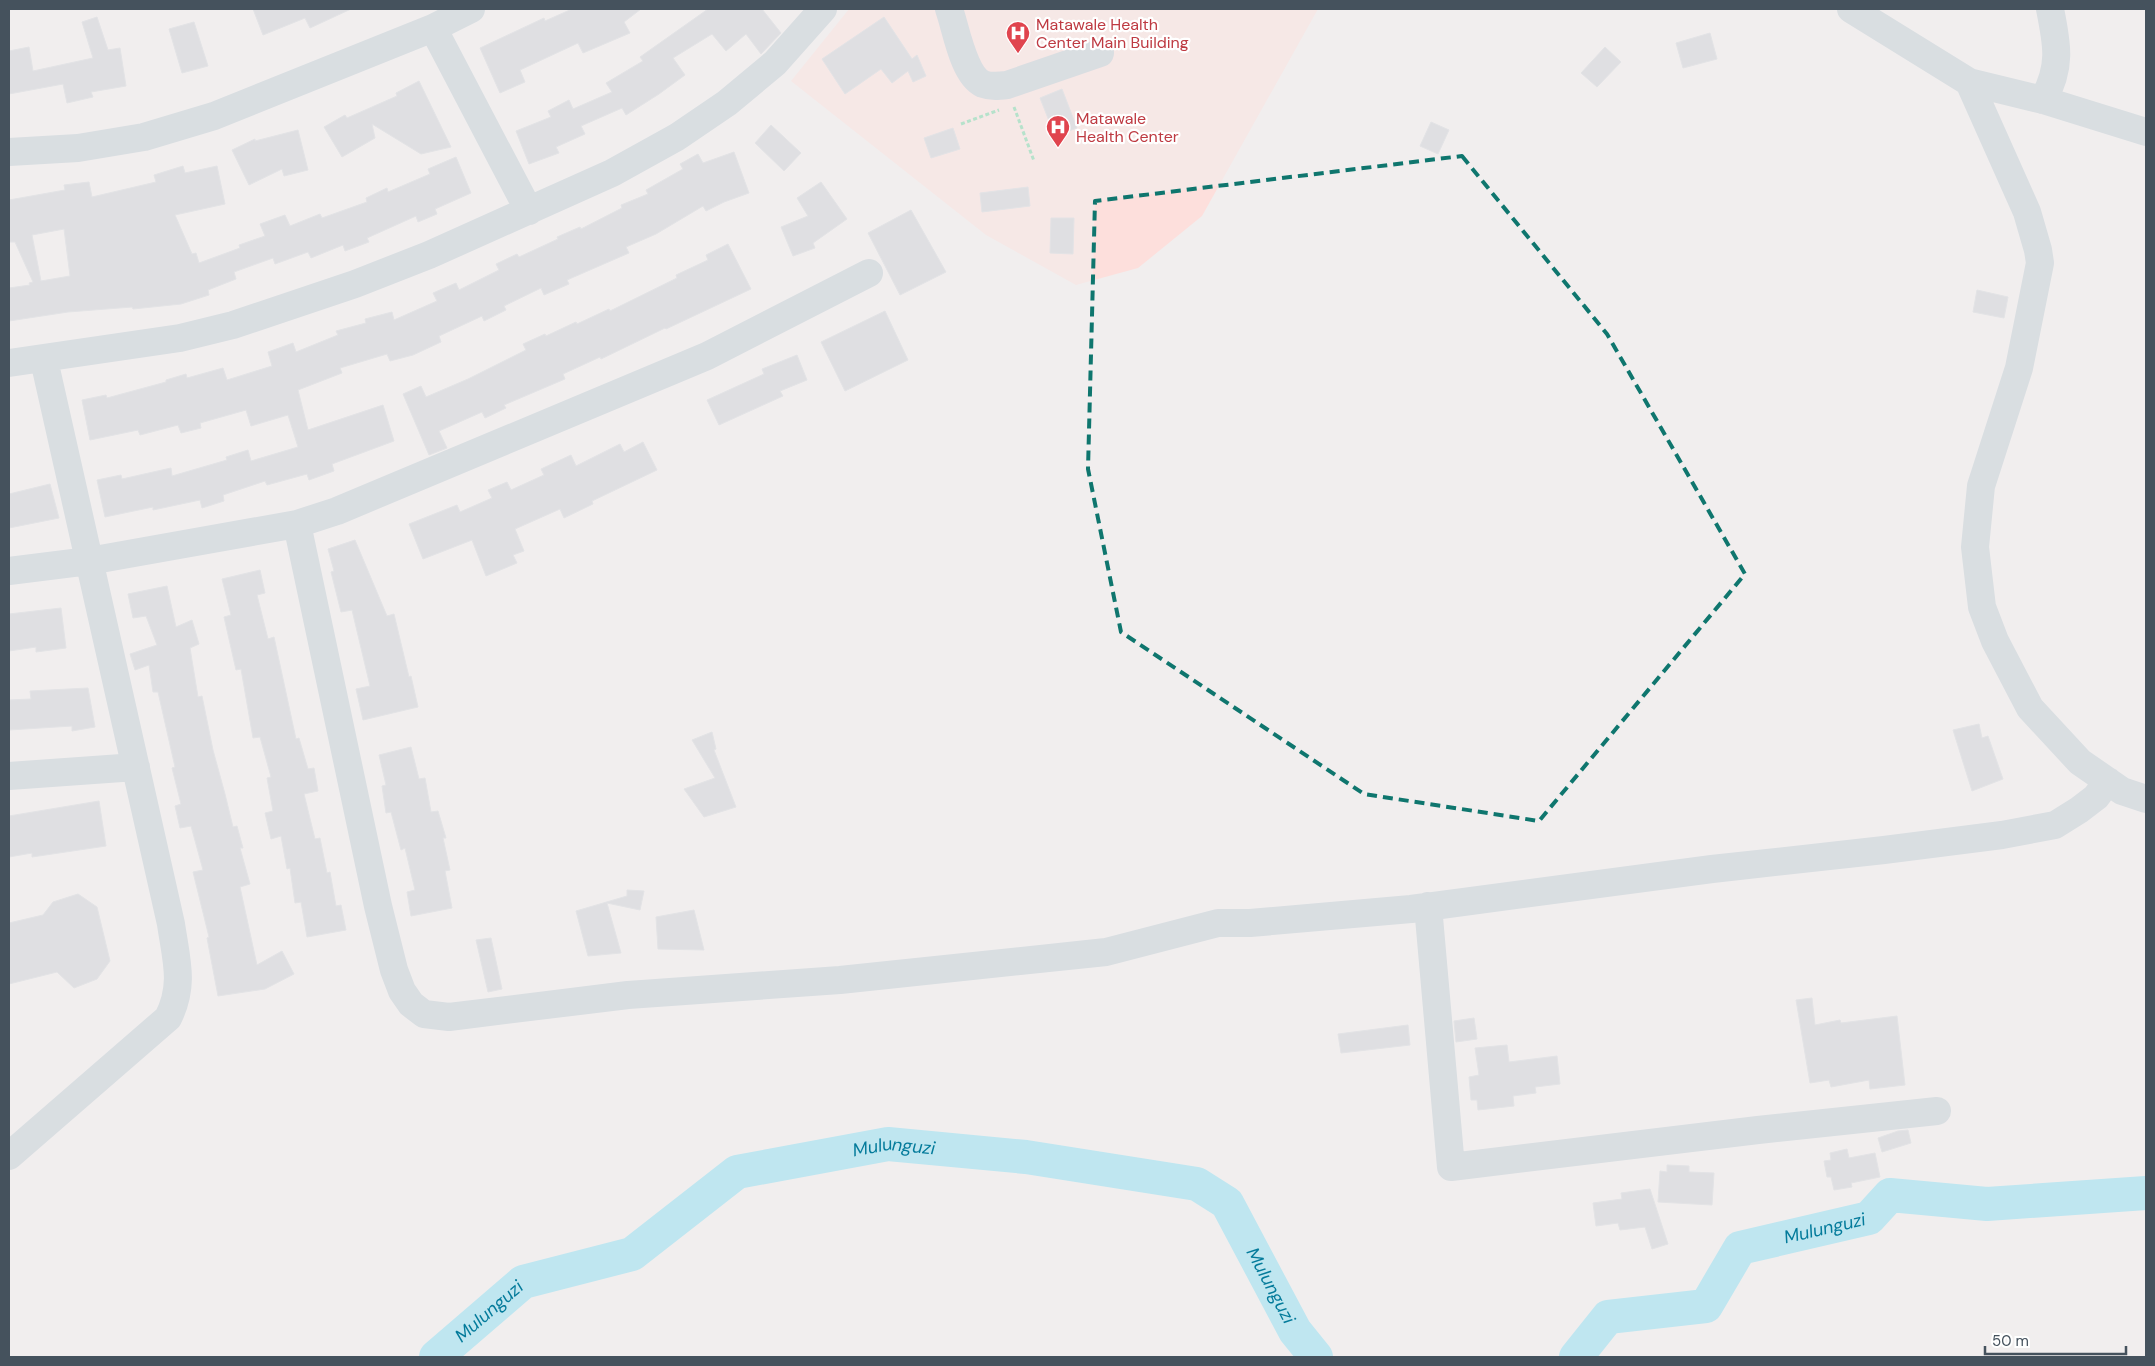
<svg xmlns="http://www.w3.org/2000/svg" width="2155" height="1366" viewBox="0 0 2155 1366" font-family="'DM Sans',sans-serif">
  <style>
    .medical { fill: #fddfdc }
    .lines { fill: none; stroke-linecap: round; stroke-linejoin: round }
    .river { stroke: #83dbf2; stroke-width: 34 }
    .building { fill: #cacdd3; stroke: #d2d4da; fill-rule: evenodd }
    .path { stroke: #6fd2a1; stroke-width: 3; stroke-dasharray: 4 2.5; stroke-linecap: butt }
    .minor { stroke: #bdc9d1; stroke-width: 28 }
    .marked { fill: none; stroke: #0f766e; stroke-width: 4; stroke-dasharray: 10 6; stroke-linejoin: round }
    .labels { text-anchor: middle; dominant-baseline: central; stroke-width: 4.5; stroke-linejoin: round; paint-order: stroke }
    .health-label { font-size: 16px; fill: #be3a42; stroke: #fff; text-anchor: start }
    .water-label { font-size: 18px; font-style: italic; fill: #047b9b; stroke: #fff }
  </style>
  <rect width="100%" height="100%" fill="#f1eeee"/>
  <path class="medical" d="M 849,9 L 1318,9 L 1202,216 L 1138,268 L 1076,285 L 986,235 L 791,81 Z"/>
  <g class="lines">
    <g class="river">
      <path id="s1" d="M 436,1357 L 523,1282 L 632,1254 L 737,1172 L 888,1144 L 1026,1157 L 1197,1184 L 1227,1203 L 1295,1331 L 1316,1357"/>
      <path id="s2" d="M 1576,1357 L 1608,1317 L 1706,1306 L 1740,1248 L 1869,1218 L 1890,1195 L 1987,1204 L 2146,1193"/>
    </g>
  </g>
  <path class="building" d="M 253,9 L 351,9 L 310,28 L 305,18 L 263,35 Z
    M 572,9 L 641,9 L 624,22 L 630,33 L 583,53 L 578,43 L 520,70 L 525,82 L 500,93 L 480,48 L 544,18 L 545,21 Z
    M 708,9 L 762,9 L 781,33 L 761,54 L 746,34 L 726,51 L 712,34 L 673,58 L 685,75 L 659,94 L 626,115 L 622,108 L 581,126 L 585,134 L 556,147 L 559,153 L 529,164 L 516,131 L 551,117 L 548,111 L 569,100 L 573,109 L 612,92 L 606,83 L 643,61 L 640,57 Z
    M 97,17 L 108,50 L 120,48 L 126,86 L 91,92 L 93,97 L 67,103 L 63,84 L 9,94 L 9,51 L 29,47 L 33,71 L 93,58 L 82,22 Z
    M 884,17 L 912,59 L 917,55 L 926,76 L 913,82 L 908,71 L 892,83 L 881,69 L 845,94 L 822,59 Z
    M 194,22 L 208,66 L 182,73 L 169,29 Z
    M 1710,33 L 1717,59 L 1683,68 L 1676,43 Z
    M 1605,47 L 1621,62 L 1597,87 L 1581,73 Z
    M 419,81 L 451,147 L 421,154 L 372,124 L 375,138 L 342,157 L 324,127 L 345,115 L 347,118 L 397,96 L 396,93 Z
    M 1062,89 L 1077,128 L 1055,136 L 1040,98 Z
    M 1431,122 L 1449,130 L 1438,154 L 1420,146 Z
    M 771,125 L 801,153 L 784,171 L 755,143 Z
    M 953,128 L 960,149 L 931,158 L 924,138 Z
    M 298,130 L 308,170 L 284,176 L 282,169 L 249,185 L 232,150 L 255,139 L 255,141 Z
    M 734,152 L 749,193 L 724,202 L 706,211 L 703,206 L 656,234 L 626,247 L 629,253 L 567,280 L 569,284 L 544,295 L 541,288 L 504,306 L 506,310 L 484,321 L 482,316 L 439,336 L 441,342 L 413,355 L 390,361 L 387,354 L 340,368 L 342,373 L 298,390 L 308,430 L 383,405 L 394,441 L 332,464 L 334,471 L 309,480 L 307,474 L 267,485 L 265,481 L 223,495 L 224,501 L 202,508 L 200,500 L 153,510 L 153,507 L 105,517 L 97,480 L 121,475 L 122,479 L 171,468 L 172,476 L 227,460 L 226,457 L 248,450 L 251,461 L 298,447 L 288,415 L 251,426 L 246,410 L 200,423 L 201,428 L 181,433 L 178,425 L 140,435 L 138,430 L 90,440 L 82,400 L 106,395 L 107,398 L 166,382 L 166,380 L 186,374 L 187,378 L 223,368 L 227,380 L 272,366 L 268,352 L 293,343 L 296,352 L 338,335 L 336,331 L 366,323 L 365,319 L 392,312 L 394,320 L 437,301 L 433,293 L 456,283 L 459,290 L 499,270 L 496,264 L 517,254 L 519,257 L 558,239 L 557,237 L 580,227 L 581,229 L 622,208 L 621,205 L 648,194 L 646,190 L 683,169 L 680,164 L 698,154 L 703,163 Z
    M 456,157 L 471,193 L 435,209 L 437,214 L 418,222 L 416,216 L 367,238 L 369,242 L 345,251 L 343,245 L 311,258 L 308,252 L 275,264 L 273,258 L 234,272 L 236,279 L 208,290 L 209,295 L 181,304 L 133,309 L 132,307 L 68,312 L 9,321 L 9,288 L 30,285 L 29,283 L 33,282 L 15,242 L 9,242 L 9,200 L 65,190 L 64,185 L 89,182 L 92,197 L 156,182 L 154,175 L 183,166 L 185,173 L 217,166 L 225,204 L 175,215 L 192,254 L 196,253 L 199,263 L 240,248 L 239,245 L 265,236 L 260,224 L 285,215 L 290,226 L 320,214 L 322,218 L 367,202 L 366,198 L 387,188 L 388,192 L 430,174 L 428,169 ZM 64,229 L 70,276 L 41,281 L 32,235 Z
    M 821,182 L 847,219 L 813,243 L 815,248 L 793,256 L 781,227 L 808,216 L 797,198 Z
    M 1028,187 L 1030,206 L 982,212 L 980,193 Z
    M 911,210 L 946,272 L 900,295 L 868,233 Z
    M 1051,218 L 1074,218 L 1073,254 L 1050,253 Z
    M 728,244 L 751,289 L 666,329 L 665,328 L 601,359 L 600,357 L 563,374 L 565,379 L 504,405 L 506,408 L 485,418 L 482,412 L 439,431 L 447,448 L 429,455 L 403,394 L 421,386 L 426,397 L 468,379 L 526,350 L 523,344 L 545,334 L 546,336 L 576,322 L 577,324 L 609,309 L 610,311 L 677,278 L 676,275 L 708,260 L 706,255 Z
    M 1977,290 L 2008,297 L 2004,318 L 1973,312 Z
    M 885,311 L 908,360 L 845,391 L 821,342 Z
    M 797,355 L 807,380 L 780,391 L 783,396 L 719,425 L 707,400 L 764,374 L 762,369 Z
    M 643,442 L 657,470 L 592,501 L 593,504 L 564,518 L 560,509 L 515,529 L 524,551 L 513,555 L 517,563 L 486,576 L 472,540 L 423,559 L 409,524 L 457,505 L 460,512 L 492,498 L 488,490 L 507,482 L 511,490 L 544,475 L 541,469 L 571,455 L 576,466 L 620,444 L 624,452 Z
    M 50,484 L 59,518 L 9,528 L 9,494 Z
    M 355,540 L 387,616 L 394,614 L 409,677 L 411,676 L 418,707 L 363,720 L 356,689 L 370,686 L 352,610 L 341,612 L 331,572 L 334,571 L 328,549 Z
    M 260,570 L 265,593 L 257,595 L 268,639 L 274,637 L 296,739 L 299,738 L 308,769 L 314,768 L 318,791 L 304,794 L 315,839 L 320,838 L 327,873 L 330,872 L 336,906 L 341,905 L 346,930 L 307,937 L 301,902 L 295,903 L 290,868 L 287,869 L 281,836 L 271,839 L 265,813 L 273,811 L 267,778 L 271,777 L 260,737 L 253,738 L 241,669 L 236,670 L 224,617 L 231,615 L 222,579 Z
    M 167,586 L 176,627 L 192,620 L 199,644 L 190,648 L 198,697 L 202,696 L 213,750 L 225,794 L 233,827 L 237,826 L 243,848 L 240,848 L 250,884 L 240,887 L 257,965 L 282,951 L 294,974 L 265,989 L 218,996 L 207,938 L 209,937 L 193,872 L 203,870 L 191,826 L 180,828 L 175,806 L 181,804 L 172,768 L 175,767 L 158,692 L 153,692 L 149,665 L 135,670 L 130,654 L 157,645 L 146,616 L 133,618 L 128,594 Z
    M 61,608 L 66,648 L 36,652 L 36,647 L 9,651 L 9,614 Z
    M 88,688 L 95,727 L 72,731 L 72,726 L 9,730 L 9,700 L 31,699 L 30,691 Z
    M 1979,724 L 1982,738 L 1988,736 L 2003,779 L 1972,791 L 1953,730 Z
    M 712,732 L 716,749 L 714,750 L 736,807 L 704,817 L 684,789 L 715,778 L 692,740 Z
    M 411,747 L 419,779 L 425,778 L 431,812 L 438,811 L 446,838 L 443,838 L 450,870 L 445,871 L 452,908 L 411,916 L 407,892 L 415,890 L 405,848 L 401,850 L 391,812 L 386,813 L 382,786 L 386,785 L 379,755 Z
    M 99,801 L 106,846 L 32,857 L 32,853 L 9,857 L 9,816 Z
    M 627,890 L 644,891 L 640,910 L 607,903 L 621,953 L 588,956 L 576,911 L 627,896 Z
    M 78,894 L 97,907 L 110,961 L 97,979 L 74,988 L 57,972 L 9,984 L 9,923 L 43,915 L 53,902 Z
    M 694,910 L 704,950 L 658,949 L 656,917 Z
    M 491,938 L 502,989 L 488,992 L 476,940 Z
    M 1812,998 L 1815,1025 L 1840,1020 L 1841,1023 L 1897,1016 L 1905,1085 L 1870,1089 L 1869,1080 L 1831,1087 L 1829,1080 L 1810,1083 L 1796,1000 Z
    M 1474,1018 L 1477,1039 L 1456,1042 L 1454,1021 Z
    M 1408,1025 L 1410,1045 L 1341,1053 L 1338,1034 Z
    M 1507,1045 L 1509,1062 L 1557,1056 L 1560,1084 L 1535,1087 L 1536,1093 L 1513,1096 L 1514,1106 L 1478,1110 L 1477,1100 L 1471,1100 L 1469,1077 L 1479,1075 L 1475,1048 Z
    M 1908,1130 L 1911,1143 L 1882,1152 L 1878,1138 L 1898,1131 Z
    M 1847,1149 L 1849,1158 L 1875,1153 L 1880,1177 L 1851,1183 L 1852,1187 L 1834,1190 L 1831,1177 L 1827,1177 L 1824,1161 L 1831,1160 L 1830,1153 Z
    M 1667,1165 L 1689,1166 L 1689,1172 L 1714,1173 L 1712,1205 L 1658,1202 L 1660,1171 L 1667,1172 Z
    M 1650,1189 L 1668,1244 L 1652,1249 L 1645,1227 L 1620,1230 L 1618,1223 L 1596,1226 L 1593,1203 L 1622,1199 L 1621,1193 Z"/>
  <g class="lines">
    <path class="path" d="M 1014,107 L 1034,161
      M 961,124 L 999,110"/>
    <path class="minor" d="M 949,9 C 956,28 963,75 983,84 C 991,87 999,86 1007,85 L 1100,53
      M 1851,9 L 1969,82 L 2043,100 L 2146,132
      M 433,28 L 529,211
      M 1969,82 L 2027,212 L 2038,250 L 2040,263 L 2019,368 L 1981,486 L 1975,547 L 1982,607 L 1995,641 L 2030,708 L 2080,762 L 2122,791 L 2146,799
      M 2043,100 C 2062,67 2057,44 2050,9
      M 9,152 L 78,148 L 144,137 L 214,116 L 433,28 L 471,9
      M 9,363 L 180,338 L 233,325 L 355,284 L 429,255 L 612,173 L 677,137 L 727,103 L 775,63 L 823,9
      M 297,524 L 378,906 L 394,970 L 402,991 L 411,1004 L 424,1014 L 449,1017 L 628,995 L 840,980 L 1106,952 L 1218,923 L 1250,923 L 1411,909 L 1712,869 L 1884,850 L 2002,835 L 2055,825 L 2079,810 L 2096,797 L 2108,781
      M 9,571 L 89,561 L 297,524 L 337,511 L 707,356 L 869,273
      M 9,776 L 136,767
      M 1428,906 L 1451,1167 L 1758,1130 L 1937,1111
      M 9,1156 L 168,1018 C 185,985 176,959 171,924 L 44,360"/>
  </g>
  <path d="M0 0H2155V1366H0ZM 1462,156 L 1607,334 L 1745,574 L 1539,821 L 1364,794 L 1121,632 L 1088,469 L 1095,201 Z" fill="#f1eeee" fill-opacity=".55" fill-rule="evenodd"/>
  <path class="marked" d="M 1462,156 L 1607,334 L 1745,574 L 1539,821 L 1364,794 L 1121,632 L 1088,469 L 1095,201 Z"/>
  <defs>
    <g id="hospital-pin" transform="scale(1.25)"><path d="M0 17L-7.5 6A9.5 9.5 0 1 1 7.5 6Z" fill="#e0444e" stroke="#fff"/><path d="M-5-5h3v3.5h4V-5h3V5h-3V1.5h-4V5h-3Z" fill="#fff"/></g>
  </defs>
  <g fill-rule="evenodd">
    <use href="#hospital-pin" x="1018" y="33"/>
    <use href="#hospital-pin" x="1058" y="127"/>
  </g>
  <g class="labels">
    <g class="health-label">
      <text x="1036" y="24">Matawale Health<tspan x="1036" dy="18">Center Main Building</tspan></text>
      <text x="1076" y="118">Matawale<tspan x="1076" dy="18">Health Center</tspan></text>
    </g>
    <g class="water-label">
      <text stroke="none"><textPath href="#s1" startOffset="520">Mulunguzi</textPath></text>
      <text stroke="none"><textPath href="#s2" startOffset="304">Mulunguzi</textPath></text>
      <text stroke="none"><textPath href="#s1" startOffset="955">Mulunguzi</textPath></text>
      <text stroke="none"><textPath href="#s1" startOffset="70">Mulunguzi</textPath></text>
    </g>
  </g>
  <rect width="2155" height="1366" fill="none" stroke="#45525d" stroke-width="20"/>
  <path d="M1985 1346v8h141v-8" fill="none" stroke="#45525d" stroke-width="2.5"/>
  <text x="1992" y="1346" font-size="15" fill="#45525d" stroke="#ffffff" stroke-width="4" paint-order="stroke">50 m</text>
</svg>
